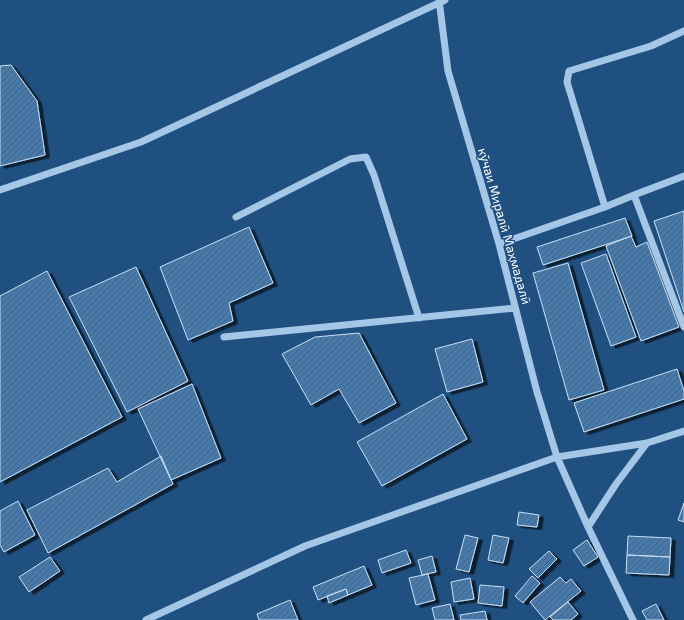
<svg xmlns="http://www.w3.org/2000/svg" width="684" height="620" viewBox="0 0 684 620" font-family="'Exo 2',sans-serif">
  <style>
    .building { fill: url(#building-hatch); stroke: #c8e0f6; filter: url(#shadow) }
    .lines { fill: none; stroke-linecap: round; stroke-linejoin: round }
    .minor { stroke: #a4c7e8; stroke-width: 7 }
    .labels { text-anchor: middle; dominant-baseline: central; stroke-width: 3; stroke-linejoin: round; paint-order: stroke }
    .street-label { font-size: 13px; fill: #fff; stroke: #1f5080 }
  </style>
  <defs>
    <pattern id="building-hatch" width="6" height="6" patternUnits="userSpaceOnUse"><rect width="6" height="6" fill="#477aaa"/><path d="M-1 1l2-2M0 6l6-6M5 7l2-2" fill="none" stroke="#4a637b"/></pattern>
    <filter id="shadow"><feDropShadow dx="4.5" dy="2.5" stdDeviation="0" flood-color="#0009"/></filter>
  </defs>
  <rect width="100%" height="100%" fill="#1f5080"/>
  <path class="building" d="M 11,65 L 37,101 L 45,155 L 0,166 L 0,66 Z
    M 684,211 L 684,312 L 654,221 Z
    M 625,218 L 632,236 L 543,265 L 537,247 Z
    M 249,227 L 273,283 L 229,303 L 233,321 L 188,340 L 160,267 Z
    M 631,236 L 636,247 L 647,242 L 679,327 L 641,341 L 606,246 Z
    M 606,254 L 636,337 L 611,346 L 581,263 Z
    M 568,263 L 604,390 L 569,400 L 533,273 Z
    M 136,267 L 188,381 L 127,412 L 69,297 Z
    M 47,271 L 122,417 L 0,482 L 0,296 Z
    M 359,333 L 396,403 L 359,423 L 339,389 L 311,405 L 282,354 L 315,337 Z
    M 472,339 L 483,382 L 447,392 L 435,349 Z
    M 677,369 L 684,391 L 684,399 L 584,432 L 574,403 Z
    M 192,384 L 221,458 L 171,480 L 138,409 Z
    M 443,394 L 467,439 L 382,486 L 357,442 Z
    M 161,456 L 173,484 L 48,553 L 27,510 L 108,468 L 117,482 Z
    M 18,501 L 35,535 L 4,552 L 0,545 L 0,511 Z
    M 684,503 L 684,522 L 678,520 Z
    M 519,512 L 539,515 L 537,527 L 517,525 Z
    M 465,535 L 478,538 L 469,572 L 456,569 Z
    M 493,535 L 509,538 L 503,563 L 488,560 Z
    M 628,536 L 671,538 L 670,557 L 627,555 Z
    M 587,540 L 598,557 L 584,566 L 573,550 Z
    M 406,550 L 411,563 L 382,573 L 378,560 Z
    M 549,551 L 557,559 L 538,578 L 529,569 Z
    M 627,555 L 670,557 L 669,575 L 626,573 Z
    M 432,556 L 436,572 L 422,575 L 418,560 Z
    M 50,557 L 60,571 L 29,592 L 19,577 Z
    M 364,566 L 372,585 L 348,595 L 346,589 L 318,600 L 313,587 Z
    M 428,574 L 435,600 L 416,605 L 409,578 Z
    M 532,576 L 540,583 L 523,603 L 515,596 Z
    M 560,577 L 566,583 L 571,579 L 581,591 L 545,620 L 530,602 Z
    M 470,578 L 474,599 L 454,602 L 451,582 Z
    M 480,585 L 504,587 L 502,606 L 478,603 Z
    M 346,589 L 348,595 L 329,603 L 327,596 Z
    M 290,600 L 298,620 L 259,620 L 257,614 Z
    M 568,602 L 578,614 L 571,620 L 553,620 L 550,617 Z
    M 450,604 L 454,620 L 435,620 L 432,608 Z
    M 656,604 L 664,620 L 647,620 L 642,611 Z
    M 485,611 L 487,620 L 461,620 L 460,615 Z"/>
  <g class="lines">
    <path class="minor" d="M 439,0 L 448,71 L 499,244 L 537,392 L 557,457 L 588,527
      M 0,190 L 141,142 L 445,0
      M 634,195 L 684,176
      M 605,207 L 567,82 L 569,71 L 651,46 L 684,31
      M 236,217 L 350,159 L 366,157 L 374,175 L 419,318
      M 499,244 L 605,207 L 634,195 L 684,327
      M 224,337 L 515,308
      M 146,620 L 305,546 L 557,457 L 647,443 L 684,431
      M 633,620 L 588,527 L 616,484 L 647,443"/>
  </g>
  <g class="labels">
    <g class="street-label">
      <text transform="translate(505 226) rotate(74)">кӯчаи Миралӣ Маҳмадалӣ</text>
    </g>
  </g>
</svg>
